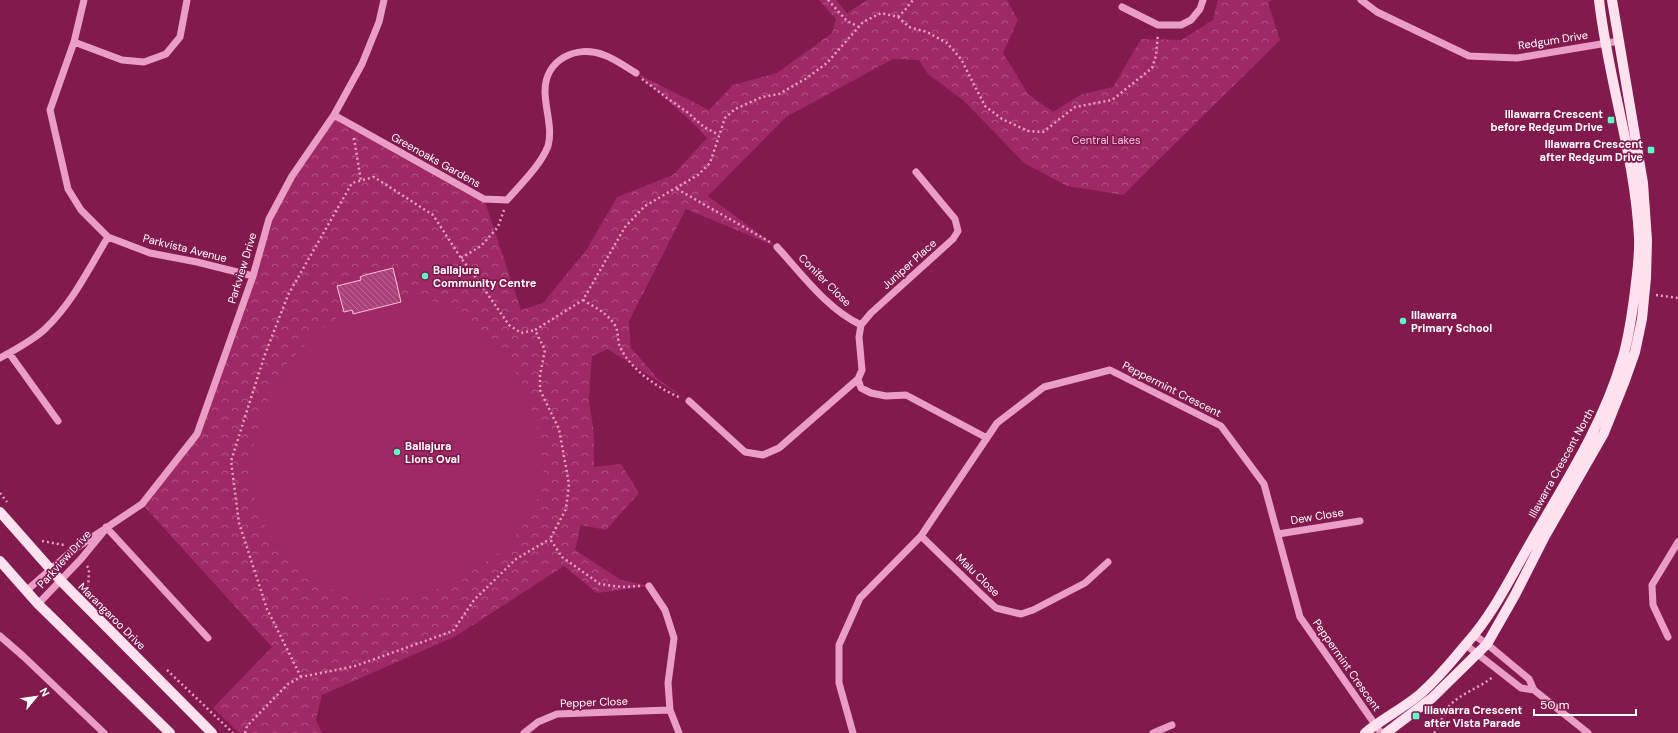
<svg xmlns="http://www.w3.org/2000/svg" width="1678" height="733" viewBox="0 0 1678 733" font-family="'DM Sans',sans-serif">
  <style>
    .park { fill: url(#park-crowns) }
    .garden { fill: #9f2964 }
    .building { fill: url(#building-back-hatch); stroke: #f8c2de }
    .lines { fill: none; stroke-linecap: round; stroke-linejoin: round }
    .path { stroke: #eb9ec5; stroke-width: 2.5; stroke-dasharray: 2 3; stroke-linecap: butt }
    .minor { stroke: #eb9ec5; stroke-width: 7 }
    .major { stroke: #ffe2ee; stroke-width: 10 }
    .poi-dot { fill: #59fdc5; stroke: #821a4d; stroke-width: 1.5 }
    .labels { text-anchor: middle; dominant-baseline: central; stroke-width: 3.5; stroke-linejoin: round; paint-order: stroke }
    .street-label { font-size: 11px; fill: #fff; stroke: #821a4d }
    .poi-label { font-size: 11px; font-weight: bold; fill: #fff; stroke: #821a4d; text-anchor: start }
    .park-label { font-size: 11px; fill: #f8c2de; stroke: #821a4d }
  </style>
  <defs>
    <pattern id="park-crowns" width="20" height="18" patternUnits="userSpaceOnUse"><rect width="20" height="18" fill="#9f2964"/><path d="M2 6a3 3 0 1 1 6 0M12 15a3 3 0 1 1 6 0" fill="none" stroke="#b25483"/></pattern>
    <pattern id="building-back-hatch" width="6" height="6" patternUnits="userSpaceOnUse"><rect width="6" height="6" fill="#ab4277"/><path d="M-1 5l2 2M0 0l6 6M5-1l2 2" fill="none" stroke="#bc6892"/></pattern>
  </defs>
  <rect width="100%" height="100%" fill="#821a4d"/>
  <path class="park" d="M 819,0 L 836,0 L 847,13 L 867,0 L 1007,0 L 1018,20 L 1003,53 L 1028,94 L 1053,112 L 1080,95 L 1113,87 L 1141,39 L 1181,40 L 1213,20 L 1218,0 L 1272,0 L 1268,3 L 1280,40 L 1123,195 L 1067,186 L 1024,163 L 964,101 L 928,74 L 919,60 L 893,59 L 786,117 L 708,196 L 777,247 L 686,209 L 629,321 L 631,348 L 659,380 L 689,401 L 608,349 L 592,356 L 589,399 L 594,434 L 594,467 L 621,464 L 639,493 L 606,530 L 581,525 L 575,550 L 621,580 L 649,586 L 597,593 L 564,566 L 456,636 L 322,695 L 316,720 L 322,733 L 239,733 L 213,708 L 272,647 L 142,504 L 197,434 L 269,219 L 334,115 L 484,199 L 521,310 L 543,303 L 587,249 L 617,197 L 673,175 L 707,138 L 693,123 L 636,73 L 709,110 L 733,85 L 777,73 L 832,33 L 836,19 Z"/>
  <path class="garden" d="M 415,296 L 447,305 L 482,331 L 509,360 L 526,391 L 539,433 L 544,469 L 538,497 L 530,516 L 508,546 L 457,582 L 427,592 L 400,598 L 354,600 L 303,575 L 281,552 L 262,520 L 253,492 L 250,467 L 255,437 L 270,395 L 287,364 L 316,333 L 345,312 L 352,310 L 388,297 Z"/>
  <path class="building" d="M 393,268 L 401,302 L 353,314 L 352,310 L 344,312 L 337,286 L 361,280 L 360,277 L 365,275 Z"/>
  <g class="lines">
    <path class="path" d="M 828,0 L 847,21 L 859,27
      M 898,17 L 905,10 L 913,0
      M 642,79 L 667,98 L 687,112 L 704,127 L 719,135
      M 354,138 L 361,181
      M 677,189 L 770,242
      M 461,258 L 481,246 L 498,227 L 504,210
      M 1656,295 L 1678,298
      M 583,300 C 594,307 606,312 614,324 C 619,330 617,340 620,347 C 630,369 659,389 681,398
      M 0,493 L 7,502
      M 42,541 L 64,545
      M 87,566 L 89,569 L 88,592
      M 640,586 L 621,587 L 600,584 L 562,557 L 550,539 L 566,509 L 569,484 L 559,429 L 540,390 L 540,375 L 545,350 L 535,330 L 583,300 L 625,227 L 645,206 L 698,175 L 710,163 L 725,118 L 735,109 L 762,97 L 779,94 L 807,78 L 827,63 L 863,22 L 881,13 L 898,17 L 909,27 L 927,32 L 947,43 L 961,59 L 985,106 L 1002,119 L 1028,131 L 1043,132 L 1075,107 L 1112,100 L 1152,68 L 1156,56 L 1158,34
      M 167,670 L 233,733
      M 301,677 L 267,609 L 239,523 L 231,461 L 264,357 L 288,295 L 352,183 L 374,177 L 433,215 L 461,258 L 477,279 L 509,325 L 521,333 L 535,330
      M 245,733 L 247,726 L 288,684 L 301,677 L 355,666 L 453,631 L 474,600 L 516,559 L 550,539
      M 1434,733 C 1441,724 1443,713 1450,705 C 1462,693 1479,688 1493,677"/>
    <path class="minor" d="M 84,0 L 74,42 L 50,110 L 68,189 L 81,210 L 108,237 L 150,253 L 197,262 L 253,276
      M 1361,0 L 1377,12 L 1469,56 L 1517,58 L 1619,41
      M 1122,7 L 1158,25 L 1181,25 L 1191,20 L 1200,9 L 1203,0
      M 74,42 L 122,60 L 144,62 L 166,54 L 180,37 L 187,0
      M 334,115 L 484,199 L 507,200 C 520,185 541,165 548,146 C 553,129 545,109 545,91 C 545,60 576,44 604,55 C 615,59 626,67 636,73
      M 777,247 C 802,274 827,309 861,325
      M 9,353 L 58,421
      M 0,358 C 13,351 36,338 46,328 C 73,302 89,268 108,237
      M 858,379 L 862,370 L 859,337 L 861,325 L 871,313 L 953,239 L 958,231 L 955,219 L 916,172
      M 689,401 L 745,452 L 763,455 L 779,448 L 858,379 L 861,388 L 871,393 L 886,396 L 906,395 L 987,438
      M 106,527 L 208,638
      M 1278,534 L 1360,521
      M 921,536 L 982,595 L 996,608 L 1021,614 L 1033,610 L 1085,583 L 1108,562
      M 649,586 L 665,610 L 674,638 L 668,683 L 670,710 L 679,733
      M 26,591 L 73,550 L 142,504 L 197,434 L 253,276 L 269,219 L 292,176 L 334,115 L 362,64 L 379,22 L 384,0
      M 38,604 L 81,559 L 104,531
      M 1474,635 L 1487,644 L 1529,679 L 1534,690
      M 0,636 L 23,656 L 104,733
      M 1668,637 L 1653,605 L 1652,585 L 1678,542
      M 1466,645 L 1521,688 L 1534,690 L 1588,733
      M 524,733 L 538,722 L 557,714 L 670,710
      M 853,733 L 839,683 L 839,645 L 860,598 L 921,536 L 997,423 L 1044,387 L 1110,370 L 1221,426 L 1264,484 L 1300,617 L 1381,733
      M 1153,733 L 1172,725"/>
    <path class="major" d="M 0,512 L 61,581 L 212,733
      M 0,561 L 38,604 L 170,733
      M 1365,733 C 1382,719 1402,709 1419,695 C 1437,680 1452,661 1467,643 C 1494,613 1511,576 1531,542 C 1565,483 1603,425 1622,360 C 1629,338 1632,314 1635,291 C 1637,273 1640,255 1639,237 C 1635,156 1608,80 1599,0
      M 1386,733 L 1432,698 L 1487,644 L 1515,595 L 1545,536 L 1604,433 L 1624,383 L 1635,352 L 1642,319 L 1646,278 L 1647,240 L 1643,183 L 1612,0"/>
  </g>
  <g class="poi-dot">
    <rect x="1607" y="116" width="8" height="8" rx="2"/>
    <rect x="1647" y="146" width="8" height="8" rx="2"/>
    <circle cx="425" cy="276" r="4"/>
    <circle cx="1403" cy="321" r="4"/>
    <circle cx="397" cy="452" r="4"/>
    <rect x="1412" y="712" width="8" height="8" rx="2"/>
  </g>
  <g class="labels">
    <g class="street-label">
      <text transform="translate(1553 40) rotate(-9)">Redgum Drive</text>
      <text transform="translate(436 160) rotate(29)">Greenoaks Gardens</text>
      <text transform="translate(185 248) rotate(14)">Parkvista Avenue</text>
      <text transform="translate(909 264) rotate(-42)">Juniper Place</text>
      <text transform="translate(242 268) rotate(-73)">Parkview Drive</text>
      <text transform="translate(825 280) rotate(45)">Conifer Close</text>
      <text transform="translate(1172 389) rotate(27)">Peppermint Crescent</text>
      <text transform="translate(1561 463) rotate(-61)">Illawarra Crescent North</text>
      <text transform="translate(1317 516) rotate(-9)">Dew Close</text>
      <text transform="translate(64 559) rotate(-48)">Parkview Drive</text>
      <text transform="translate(978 575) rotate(44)">Malu Close</text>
      <text transform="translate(112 616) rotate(45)">Marangaroo Drive</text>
      <text transform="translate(1347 665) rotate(55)">Peppermint Crescent</text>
      <text transform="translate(594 702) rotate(-2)">Pepper Close</text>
    </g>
    <g class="poi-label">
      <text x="1603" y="114" text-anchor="end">Illawarra Crescent<tspan x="1603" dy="13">before Redgum Drive</tspan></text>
      <text x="1643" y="144" text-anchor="end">Illawarra Crescent<tspan x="1643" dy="13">after Redgum Drive</tspan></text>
      <text x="433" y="270">Ballajura<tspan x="433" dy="13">Community Centre</tspan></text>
      <text x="1411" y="315">Illawarra<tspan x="1411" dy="13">Primary School</tspan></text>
      <text x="405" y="446">Ballajura<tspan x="405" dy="13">Lions Oval</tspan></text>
      <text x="1424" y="710">Illawarra Crescent<tspan x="1424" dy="13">after Vista Parade</tspan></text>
    </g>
    <g class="park-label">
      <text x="1106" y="140">Central Lakes</text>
    </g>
  </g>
  <g transform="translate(36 697) rotate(61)" stroke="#821a4d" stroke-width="3" paint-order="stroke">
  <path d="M0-3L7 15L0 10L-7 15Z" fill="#ffffff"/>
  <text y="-6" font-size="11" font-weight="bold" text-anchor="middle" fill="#ffffff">N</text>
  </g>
  <path d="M1534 709v6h102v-6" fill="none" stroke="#ffffff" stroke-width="2"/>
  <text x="1540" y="709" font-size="12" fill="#ffffff" stroke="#821a4d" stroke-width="3" paint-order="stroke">50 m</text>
</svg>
